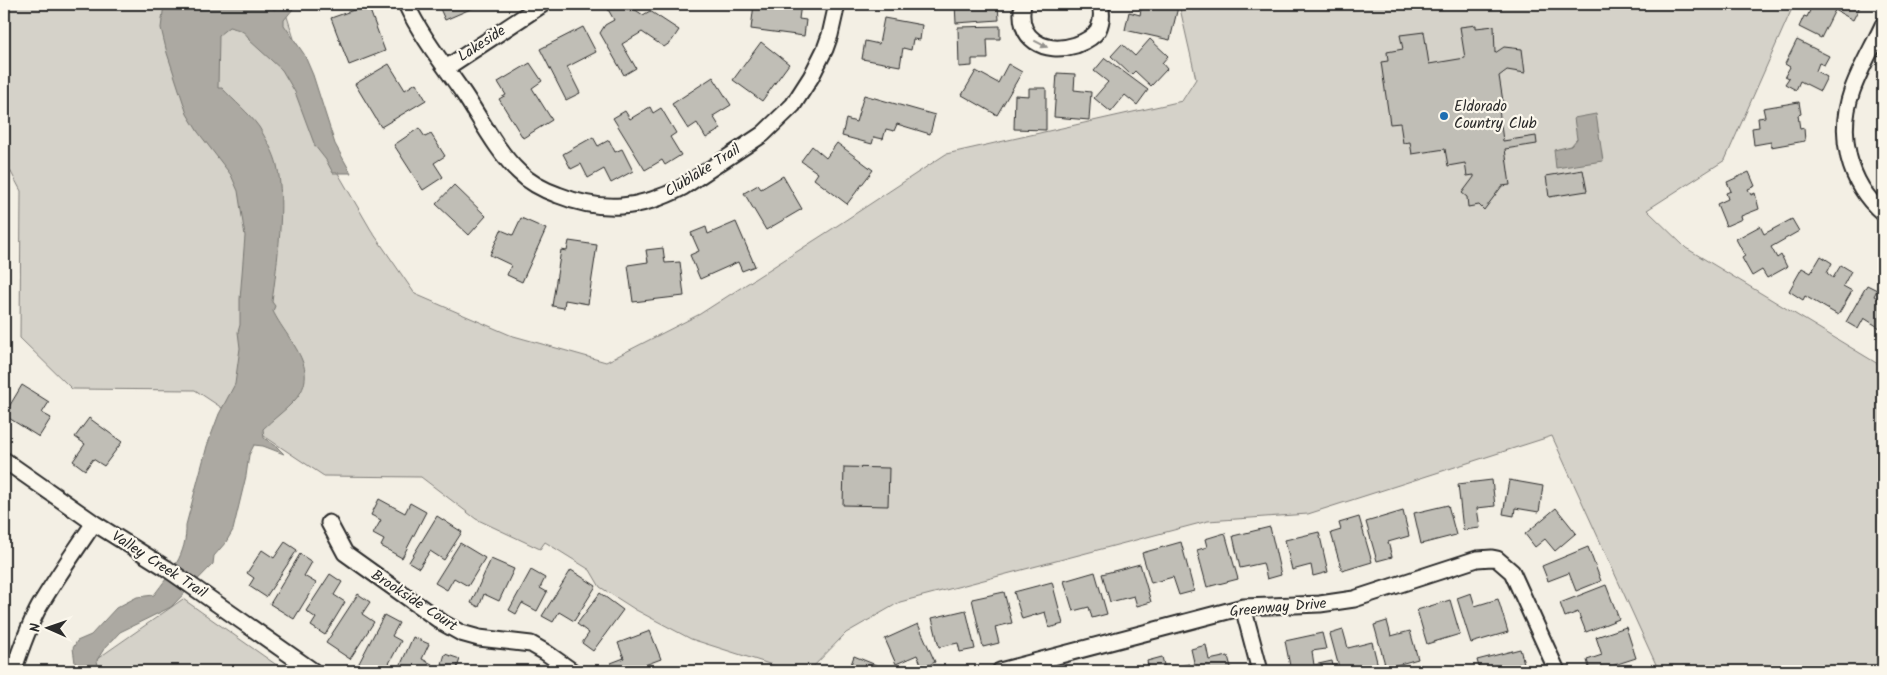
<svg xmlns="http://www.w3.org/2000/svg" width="1887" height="675" viewBox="0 0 1887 675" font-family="Kalam,sans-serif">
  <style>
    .green { fill: #d5d2c9; stroke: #807e7a }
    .water { fill: #aca9a2; stroke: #787772 }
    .building { fill: #c0beb6; stroke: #2b2b2b }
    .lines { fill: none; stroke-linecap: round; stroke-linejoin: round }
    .minor-casing { stroke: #2b2b2b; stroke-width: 19 }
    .minor { stroke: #fbf7ec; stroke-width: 15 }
    .oneway { fill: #93918c }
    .poi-dot { fill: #1f6fb2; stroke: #fbf7ec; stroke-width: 2 }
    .labels { text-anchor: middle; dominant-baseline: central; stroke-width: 4.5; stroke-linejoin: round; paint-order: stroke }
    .street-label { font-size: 15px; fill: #2b2b2b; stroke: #fbf7ec }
    .poi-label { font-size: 15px; fill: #2b2b2b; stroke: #fbf7ec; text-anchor: start }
  </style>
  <rect width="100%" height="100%" fill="#f3efe4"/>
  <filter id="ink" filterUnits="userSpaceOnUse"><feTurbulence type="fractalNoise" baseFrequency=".02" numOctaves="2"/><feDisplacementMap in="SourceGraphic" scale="10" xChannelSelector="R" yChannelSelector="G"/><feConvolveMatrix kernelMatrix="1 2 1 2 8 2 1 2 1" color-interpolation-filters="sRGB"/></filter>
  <g filter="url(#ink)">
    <path class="green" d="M 4,4 L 283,4 L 335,168 L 371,230 L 415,294 L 510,335 L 606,362 L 700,314 L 829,231 L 946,154 L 1182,101 L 1196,79 L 1179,4 L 1794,4 L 1725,160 L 1647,210 L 1686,248 L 1883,367 L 1883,671 L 1659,671 L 1552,436 L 1308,514 L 1208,521 L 900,602 L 846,633 L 809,671 L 782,671 L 782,668 L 691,639 L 636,610 L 600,587 L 590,570 L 545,542 L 540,549 L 476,519 L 421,477 L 324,476 L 195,390 L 72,389 L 20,338 L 21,191 L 4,159 Z
      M 183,599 L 285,671 L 98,671 L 97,659 Z"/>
    <path class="water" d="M 164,4 L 270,4 L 274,10 L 277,8 L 278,4 L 292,4 L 293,9 L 284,20 L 284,25 L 304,54 L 313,75 L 335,144 L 351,173 L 333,173 L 326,160 L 315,146 L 295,92 L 282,70 L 249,40 C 247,31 237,29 229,27 L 219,35 L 218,88 L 222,88 C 234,101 249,113 259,127 C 266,139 274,152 277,165 C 286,203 277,263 272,302 L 275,306 L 273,311 C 286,339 323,369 295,400 C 285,411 273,419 263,429 L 264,438 L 276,446 L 284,454 L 263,446 L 254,445 L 249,455 L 246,476 L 233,530 L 226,542 L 214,556 L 213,564 L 171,607 L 120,632 L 104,649 L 97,660 L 99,671 L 74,671 L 75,663 L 73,648 L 77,641 L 91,635 L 116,608 L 137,597 L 154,595 C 171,572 187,555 186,525 L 207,446 L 219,414 L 235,384 L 240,348 L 238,332 L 240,325 L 240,299 L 245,236 L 238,191 L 231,175 L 198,132 L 187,114 L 167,53 L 161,28 Z
      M 1596,114 L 1603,161 L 1556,168 L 1554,150 L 1571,146 L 1577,139 L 1574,118 Z"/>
    <path class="building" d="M 438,4 L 482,4 L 445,20 Z
      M 605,4 L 624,4 L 629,11 L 634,9 L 643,15 L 650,11 L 679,30 L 671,42 L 664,47 L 642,32 L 622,44 L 636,68 L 624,75 L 600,33 L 605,25 L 614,20 Z
      M 754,4 L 801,4 L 799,19 L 806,20 L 804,36 L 751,29 Z
      M 955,4 L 998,4 L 999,20 L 956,23 Z
      M 1142,4 L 1165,4 L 1178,7 L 1170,40 L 1125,30 L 1129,12 L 1140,15 Z
      M 1811,4 L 1855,4 L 1860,6 L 1853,20 L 1835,10 L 1821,38 L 1799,27 L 1804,16 L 1807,17 L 1812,6 Z
      M 368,5 L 385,51 L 349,65 L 331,18 Z
      M 884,18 L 922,25 L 920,40 L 913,39 L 911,50 L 903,48 L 900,66 L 862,59 L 865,41 L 879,44 Z
      M 1476,25 L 1476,28 L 1494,26 L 1495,53 L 1504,47 L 1522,49 L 1525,73 L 1507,70 L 1499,76 L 1504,108 L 1499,109 L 1503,141 L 1536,136 L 1537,144 L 1505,149 L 1510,185 L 1502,186 L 1484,210 L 1479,205 L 1468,207 L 1467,197 L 1462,193 L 1474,177 L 1474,175 L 1467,176 L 1465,163 L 1448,166 L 1445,149 L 1412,154 L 1410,142 L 1403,143 L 1400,123 L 1390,124 L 1381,62 L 1388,61 L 1387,52 L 1403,49 L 1400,35 L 1424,32 L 1429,64 L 1465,58 L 1460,27 Z
      M 1000,26 L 1000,39 L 987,39 L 988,59 L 972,59 L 972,66 L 959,67 L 958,27 Z
      M 583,27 L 596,52 L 567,67 L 580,93 L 566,100 L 540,49 Z
      M 1150,39 L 1168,56 L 1162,63 L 1167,69 L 1151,86 L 1135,71 L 1131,75 L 1111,56 L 1122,44 L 1135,56 Z
      M 1797,40 L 1829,56 L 1824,65 L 1819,63 L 1816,71 L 1827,77 L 1820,91 L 1800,81 L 1796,90 L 1785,84 L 1789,78 L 1785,76 L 1790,67 L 1785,64 Z
      M 761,42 L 789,64 L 762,101 L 733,80 Z
      M 1105,58 L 1148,90 L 1137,105 L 1125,95 L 1111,112 L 1094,98 L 1108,82 L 1094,71 Z
      M 530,63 L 542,81 L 532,88 L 552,120 L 523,138 L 499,99 L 506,95 L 498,82 Z
      M 389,64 L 405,90 L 416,83 L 426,100 L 381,127 L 355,84 Z
      M 1008,64 L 1022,72 L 997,115 L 962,95 L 976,71 L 998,83 Z
      M 1057,73 L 1075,74 L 1074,90 L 1091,92 L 1089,120 L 1054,117 Z
      M 713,77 L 731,105 L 713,116 L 721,129 L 706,138 L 697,123 L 688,129 L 672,104 Z
      M 1029,88 L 1046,88 L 1046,130 L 1014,129 L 1015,95 L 1029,96 Z
      M 864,95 L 935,115 L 930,134 L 897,124 L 894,131 L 886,129 L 883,139 L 874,137 L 872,144 L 842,136 L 846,119 L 856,122 Z
      M 1799,102 L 1801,114 L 1798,115 L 1800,129 L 1804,128 L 1805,141 L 1771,147 L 1771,142 L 1754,145 L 1752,128 L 1759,127 L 1758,118 L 1765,117 L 1763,108 Z
      M 650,107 L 653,113 L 661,108 L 676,133 L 670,137 L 681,155 L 665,165 L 662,160 L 645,170 L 613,118 L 625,111 L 630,119 Z
      M 419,128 L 425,137 L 431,134 L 445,156 L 434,163 L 443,177 L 423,190 L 394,145 Z
      M 593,137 L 598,146 L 609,140 L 615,152 L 622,149 L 633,171 L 611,183 L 604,169 L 588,178 L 581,164 L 571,169 L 563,154 Z
      M 837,143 L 873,170 L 847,204 L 814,179 L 818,173 L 801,161 L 812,146 L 826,158 Z
      M 1583,170 L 1587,191 L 1549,197 L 1546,176 Z
      M 1749,172 L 1755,186 L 1748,189 L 1751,195 L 1755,193 L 1759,209 L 1741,216 L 1742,219 L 1726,226 L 1717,204 L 1728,199 L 1726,193 L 1731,191 L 1727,182 Z
      M 783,176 L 802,209 L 766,230 L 744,193 L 758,185 L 761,189 Z
      M 454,185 L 486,216 L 469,235 L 436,204 Z
      M 521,218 L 546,229 L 522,282 L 507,275 L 511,265 L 490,255 L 501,230 L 513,235 Z
      M 1792,219 L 1799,231 L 1771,247 L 1777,258 L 1781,255 L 1787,267 L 1767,278 L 1762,270 L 1752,276 L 1742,258 L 1745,256 L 1736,239 L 1760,226 L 1764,234 Z
      M 736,222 L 755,266 L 742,271 L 738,262 L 700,279 L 690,255 L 699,251 L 691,233 L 706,227 L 708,234 Z
      M 569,241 L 597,245 L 588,304 L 565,300 L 564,308 L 552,306 L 561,250 L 567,251 Z
      M 663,248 L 665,263 L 680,262 L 684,296 L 633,302 L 628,265 L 648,262 L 646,250 Z
      M 1821,256 L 1832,263 L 1827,273 L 1833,278 L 1841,265 L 1851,271 L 1843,286 L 1852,291 L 1838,315 L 1805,296 L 1803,300 L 1789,291 L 1802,268 L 1811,273 Z
      M 1867,285 L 1877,290 L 1874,296 L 1883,301 L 1883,330 L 1864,318 L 1858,329 L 1846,322 Z
      M 22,385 L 49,402 L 42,413 L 51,418 L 39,437 L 4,415 Z
      M 89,418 L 122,442 L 104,466 L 93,459 L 85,470 L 73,461 L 85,444 L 75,437 Z
      M 844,467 L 889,468 L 888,506 L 843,505 Z
      M 1492,480 L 1495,506 L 1477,508 L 1480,528 L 1463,530 L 1458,484 Z
      M 1509,480 L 1543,486 L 1539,512 L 1515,508 L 1514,516 L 1503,514 Z
      M 379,499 L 405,513 L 410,503 L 426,512 L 402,558 L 381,546 L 384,540 L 373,534 L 381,520 L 371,515 Z
      M 1448,505 L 1456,535 L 1421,544 L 1414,513 Z
      M 1556,508 L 1576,533 L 1555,551 L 1545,539 L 1535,547 L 1525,534 Z
      M 1403,511 L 1409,536 L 1388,542 L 1392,557 L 1377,561 L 1366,522 Z
      M 437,516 L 462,532 L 444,560 L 430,551 L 419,568 L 409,562 Z
      M 1359,517 L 1372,562 L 1342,571 L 1331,533 L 1341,530 L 1339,523 Z
      M 1270,527 L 1281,575 L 1267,579 L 1263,563 L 1240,568 L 1233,536 Z
      M 1319,532 L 1328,572 L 1313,576 L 1311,565 L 1292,570 L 1285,540 Z
      M 1225,533 L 1238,579 L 1207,587 L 1197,550 L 1207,547 L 1205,539 Z
      M 285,542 L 297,550 L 266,597 L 249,586 L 254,578 L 247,573 L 262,550 L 274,558 Z
      M 1181,542 L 1194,591 L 1179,595 L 1173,577 L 1151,583 L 1142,553 Z
      M 460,543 L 485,558 L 468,586 L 454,578 L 447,590 L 435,583 Z
      M 1588,547 L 1601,581 L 1576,591 L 1569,573 L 1548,581 L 1542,566 Z
      M 300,554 L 312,562 L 304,576 L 316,583 L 294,619 L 270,604 Z
      M 491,559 L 514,569 L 499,601 L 484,594 L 479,607 L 471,603 Z
      M 1140,564 L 1151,602 L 1137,606 L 1134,596 L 1110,602 L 1102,574 Z
      M 531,570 L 545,578 L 540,588 L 547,592 L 537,611 L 522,603 L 516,614 L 509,610 Z
      M 571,570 L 596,586 L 574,621 L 559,612 L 553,622 L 542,616 Z
      M 1095,572 L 1107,614 L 1092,618 L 1089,607 L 1073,611 L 1064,581 Z
      M 330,574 L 342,582 L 334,595 L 345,602 L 325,635 L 311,626 L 316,618 L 306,611 Z
      M 1052,582 L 1063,624 L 1049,628 L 1045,612 L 1022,619 L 1014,592 Z
      M 1606,585 L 1619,619 L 1586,632 L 1578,612 L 1565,617 L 1560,603 Z
      M 1004,592 L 1012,623 L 995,627 L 999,643 L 983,647 L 972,599 Z
      M 600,593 L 623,610 L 593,651 L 582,643 L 589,633 L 577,624 Z
      M 1471,593 L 1475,606 L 1498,599 L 1508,632 L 1471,643 L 1457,598 Z
      M 358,594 L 370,602 L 362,614 L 374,622 L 350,659 L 326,643 Z
      M 1450,600 L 1460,634 L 1427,644 L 1417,610 Z
      M 966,610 L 975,649 L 960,652 L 958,643 L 939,647 L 932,618 Z
      M 384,615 L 399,623 L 392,636 L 401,641 L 385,671 L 365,671 L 357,667 Z
      M 1387,621 L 1391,636 L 1410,631 L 1418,659 L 1386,668 L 1374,625 Z
      M 918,624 L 935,662 L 923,668 L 917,655 L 896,664 L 885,639 Z
      M 1626,627 L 1636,658 L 1596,671 L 1590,671 L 1587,660 L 1602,655 L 1596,637 Z
      M 1343,630 L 1348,648 L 1372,642 L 1379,670 L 1373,671 L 1340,671 L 1330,634 Z
      M 650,631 L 661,659 L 629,671 L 614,671 L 611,663 L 624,658 L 618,643 Z
      M 1322,633 L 1326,649 L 1312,651 L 1314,665 L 1332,661 L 1334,671 L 1309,671 L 1308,668 L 1291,671 L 1285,641 Z
      M 413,637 L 429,644 L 422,659 L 432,664 L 429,671 L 398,671 Z
      M 1206,645 L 1209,660 L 1228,656 L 1232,671 L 1196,671 L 1191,649 Z
      M 1520,649 L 1524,663 L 1511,666 L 1513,671 L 1480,671 L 1477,660 Z
      M 445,654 L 460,659 L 456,671 L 440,671 Z
      M 854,656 L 876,665 L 873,671 L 849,670 Z
      M 1162,657 L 1165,669 L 1189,664 L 1191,671 L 1149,671 L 1147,661 Z
      M 479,667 L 493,667 L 493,671 L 479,671 Z"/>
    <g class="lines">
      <g class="minor-casing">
        <path id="minor" d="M 406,4 C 421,36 444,65 464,94 C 480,118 498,153 519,172 C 530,183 544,190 558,195 C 603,213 641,209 683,187 L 763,134 L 793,105 L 811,77 L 825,49 L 830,35 L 837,4
          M 1023,4 C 1016,39 1044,55 1076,45 C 1084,42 1093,38 1098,30 C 1102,22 1102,12 1100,4
          M 1883,25 C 1873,47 1860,68 1852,91 C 1837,134 1848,183 1883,213
          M 446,68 L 543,4
          M 4,460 L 94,523 L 166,568 L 313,671
          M 329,523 L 345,553 L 443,623 L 461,633 L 479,638 L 531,644 L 545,652 L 572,671
          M 1243,607 L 1260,671
          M 13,671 C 21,649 28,627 39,607 C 56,578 75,551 94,523
          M 1000,671 L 1243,607 L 1320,604 L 1354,599 L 1477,559 L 1492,558 L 1497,559 L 1512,572 L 1557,671"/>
      </g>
      <use href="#minor" class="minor"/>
    </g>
    <defs><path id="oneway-solid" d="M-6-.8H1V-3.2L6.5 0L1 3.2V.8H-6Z" transform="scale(1.25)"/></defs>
    <use class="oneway" href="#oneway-solid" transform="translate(1041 44) rotate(27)"/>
  </g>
  <circle class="poi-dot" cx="1444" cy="116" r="5"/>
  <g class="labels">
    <g class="street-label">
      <text transform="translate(482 44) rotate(-33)">Lakeside</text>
      <text transform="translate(703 171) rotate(-32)">Clublake Trail</text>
      <text transform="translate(159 565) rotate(33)">Valley Creek Trail</text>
      <text transform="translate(414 601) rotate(33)">Brookside Court</text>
      <text transform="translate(1278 608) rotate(-5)">Greenway Drive</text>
    </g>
    <g class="poi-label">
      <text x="1454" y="107">Eldorado<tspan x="1454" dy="17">Country Club</tspan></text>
    </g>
  </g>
  <rect width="1887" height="675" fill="none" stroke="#fbf7ec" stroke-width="20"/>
  <rect x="10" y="10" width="1867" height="655" fill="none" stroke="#2b2b2b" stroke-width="2" filter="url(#ink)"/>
  <g transform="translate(48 628) rotate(272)" stroke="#fbf7ec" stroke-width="4" paint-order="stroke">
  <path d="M0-4L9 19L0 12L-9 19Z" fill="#2b2b2b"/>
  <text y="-8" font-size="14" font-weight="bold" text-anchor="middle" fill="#2b2b2b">N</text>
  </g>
</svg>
